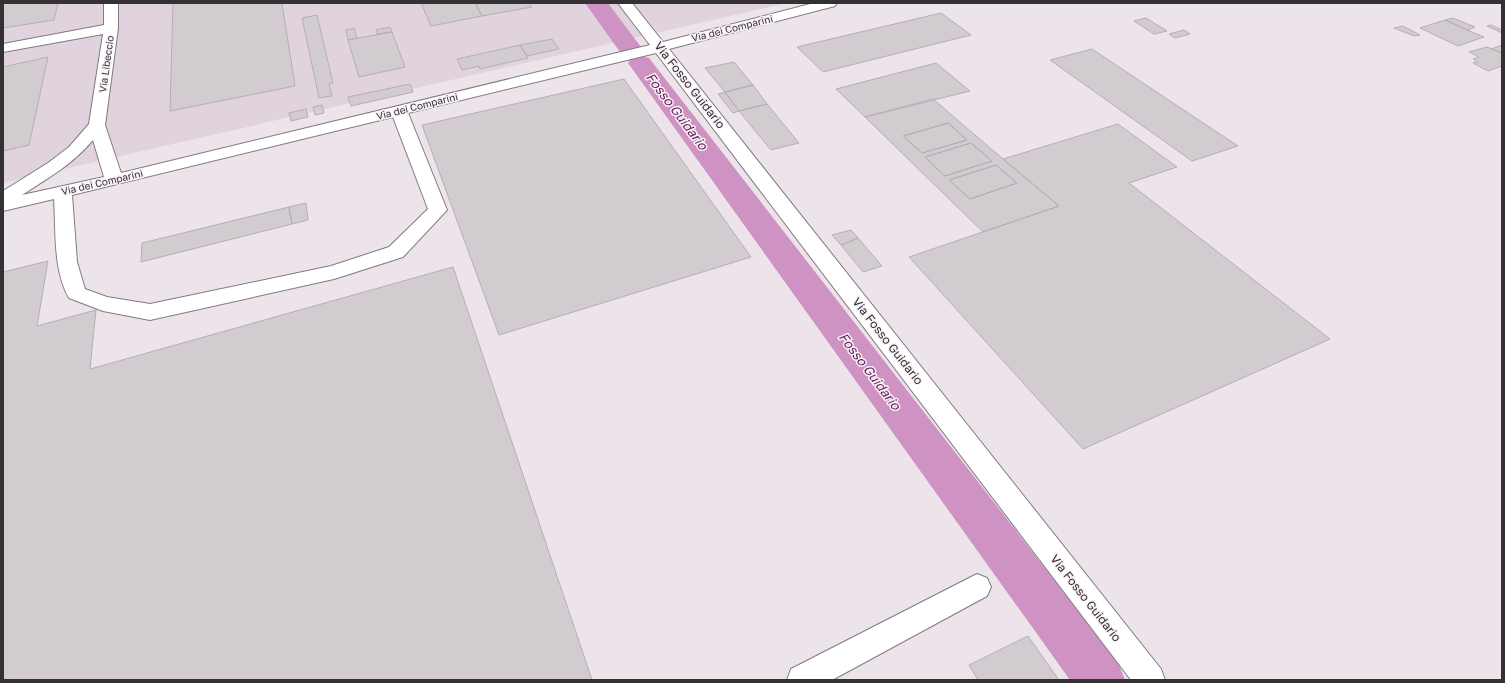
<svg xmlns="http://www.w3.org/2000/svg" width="1505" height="683" viewBox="0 0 1505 683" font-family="'Golos Text',sans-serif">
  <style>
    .built { fill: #e1d3de }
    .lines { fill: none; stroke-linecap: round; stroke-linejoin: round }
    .canal { fill: #ce93c2; fill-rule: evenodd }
    .building { fill: #d2cbd0; stroke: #b6aeb4; fill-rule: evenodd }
    .minor-casing { stroke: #817a7f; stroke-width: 2 }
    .minor { fill: #fff; fill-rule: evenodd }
    .labels { text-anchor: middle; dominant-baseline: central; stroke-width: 3; stroke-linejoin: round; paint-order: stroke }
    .far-street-label { font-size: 10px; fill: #343133; stroke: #f9f1f7 }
    .street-label { font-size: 12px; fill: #343133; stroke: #f9f1f7 }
    .water-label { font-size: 13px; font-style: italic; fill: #66215c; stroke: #f9f1f7 }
  </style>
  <rect width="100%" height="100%" fill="#ece4ea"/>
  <path class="built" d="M 3,3 L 787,3 L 3,183 Z"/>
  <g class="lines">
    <path class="canal" d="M 585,3 L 608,3 L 641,47 L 638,52 L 629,54 L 620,52 Z
      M 640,56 L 649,58 L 1118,662 L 1125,680 L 1070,680 L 628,63 L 631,58 Z"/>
  </g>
  <path class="building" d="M 3,3 L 58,3 L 54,20 L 3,28 Z
    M 173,3 L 282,3 L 295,86 L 170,111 Z
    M 421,3 L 475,3 L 482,16 L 431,26 Z
    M 475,3 L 529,3 L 532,7 L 482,16 Z
    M 941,13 L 971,35 L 823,72 L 797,47 Z
    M 317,15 L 333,83 L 329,84 L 332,96 L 319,98 L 302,18 Z
    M 1146,18 L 1167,31 L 1154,34 L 1134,21 Z
    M 1453,18 L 1475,27 L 1468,30 L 1445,20 Z
    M 1445,20 L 1472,32 L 1484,37 L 1458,46 L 1420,28 Z
    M 1491,25 L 1502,30 L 1502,33 L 1487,26 Z
    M 1402,26 L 1409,29 L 1420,35 L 1414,36 L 1394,28 Z
    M 390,27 L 392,32 L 377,34 L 376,30 Z
    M 354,28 L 357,38 L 348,40 L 346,30 Z
    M 1184,30 L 1190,34 L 1175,38 L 1169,34 Z
    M 392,32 L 405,67 L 359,77 L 348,40 Z
    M 552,39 L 559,49 L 527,56 L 520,45 Z
    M 520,45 L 528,58 L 480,69 L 479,66 L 462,70 L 457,59 Z
    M 1502,45 L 1502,53 L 1491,49 Z
    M 1487,47 L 1502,53 L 1502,66 L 1488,71 L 1473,63 L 1478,62 L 1473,59 L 1479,57 L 1469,52 Z
    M 1092,49 L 1238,146 L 1192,161 L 1050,60 Z
    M 48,57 L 29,145 L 3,151 L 3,67 Z
    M 734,62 L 753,85 L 725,92 L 705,68 Z
    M 936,63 L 970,91 L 865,117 L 836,89 Z
    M 624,79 L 751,257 L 499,335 L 422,125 Z
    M 410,84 L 413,92 L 351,106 L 348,97 Z
    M 753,85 L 767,104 L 739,111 L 725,92 Z
    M 725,92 L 739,111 L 733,113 L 718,94 Z
    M 933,99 L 1003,159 L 1059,206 L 983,232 L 865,117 ZM 948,123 L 967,140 L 922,153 L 903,136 ZM 971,143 L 992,161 L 945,176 L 925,157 ZM 996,165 L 1017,183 L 970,199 L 949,180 Z
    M 767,104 L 799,143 L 771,150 L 739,111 Z
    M 322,105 L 324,113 L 315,115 L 313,107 Z
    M 306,109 L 308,117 L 291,121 L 289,113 Z
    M 948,123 L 967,140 L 922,153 L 903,136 Z
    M 1118,124 L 1177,167 L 1129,183 L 1330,339 L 1083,449 L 909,257 L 1059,206 L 1003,159 Z
    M 971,143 L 992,161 L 945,176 L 925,157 Z
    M 996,165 L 1017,183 L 970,199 L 949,180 Z
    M 306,203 L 308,220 L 292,224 L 289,207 Z
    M 289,207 L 292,224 L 141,262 L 142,243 Z
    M 851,230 L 858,238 L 841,245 L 832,235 Z
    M 858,238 L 882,266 L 863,272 L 841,245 Z
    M 48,261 L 37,326 L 96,310 L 90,369 L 453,267 L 592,680 L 3,680 L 3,272 Z
    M 1028,636 L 1059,680 L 978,680 L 969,665 Z"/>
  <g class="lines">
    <g class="minor-casing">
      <path id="minor" d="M 104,3 L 118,3 L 118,28 L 105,125 L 121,173 L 650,45 L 618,3 L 632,3 L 663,42 L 814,3 L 837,3 L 835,6 L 669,49 L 1161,669 L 1165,680 L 1131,680 L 656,53 L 408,113 L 447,210 L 403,257 L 334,279 L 150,320 L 103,311 L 69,298 C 53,271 56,230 54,199 L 3,211 L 3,191 L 48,163 L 69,147 L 89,124 L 103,34 L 3,52 L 3,44 L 104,25 ZM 393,117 L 428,209 L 389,247 L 331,266 L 150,304 L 107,297 L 85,289 L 77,262 L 72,195 ZM 93,140 L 104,177 L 22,195 C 48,178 73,164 93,140 Z
        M 977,574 L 987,578 L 991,587 L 987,596 L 832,680 L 787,680 L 791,669 Z"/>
    </g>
    <use href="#minor" class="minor"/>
  </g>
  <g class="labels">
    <g class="far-street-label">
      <text transform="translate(732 28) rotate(-14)">Via dei Comparini</text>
      <text transform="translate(106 64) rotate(-82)">Via Libeccio</text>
      <text transform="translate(417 106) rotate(-14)">Via dei Comparini</text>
      <text transform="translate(102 182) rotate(-13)">Via dei Comparini</text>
    </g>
    <g class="street-label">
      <text transform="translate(690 85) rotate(52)">Via Fosso Guidario</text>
      <text transform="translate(888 341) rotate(52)">Via Fosso Guidario</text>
      <text transform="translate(1086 598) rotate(52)">Via Fosso Guidario</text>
    </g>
    <g class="water-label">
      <text transform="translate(677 111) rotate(53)">Fosso Guidario</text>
      <text transform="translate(870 371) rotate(53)">Fosso Guidario</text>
    </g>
  </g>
  <rect width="1505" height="683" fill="none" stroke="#343133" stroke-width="8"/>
</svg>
